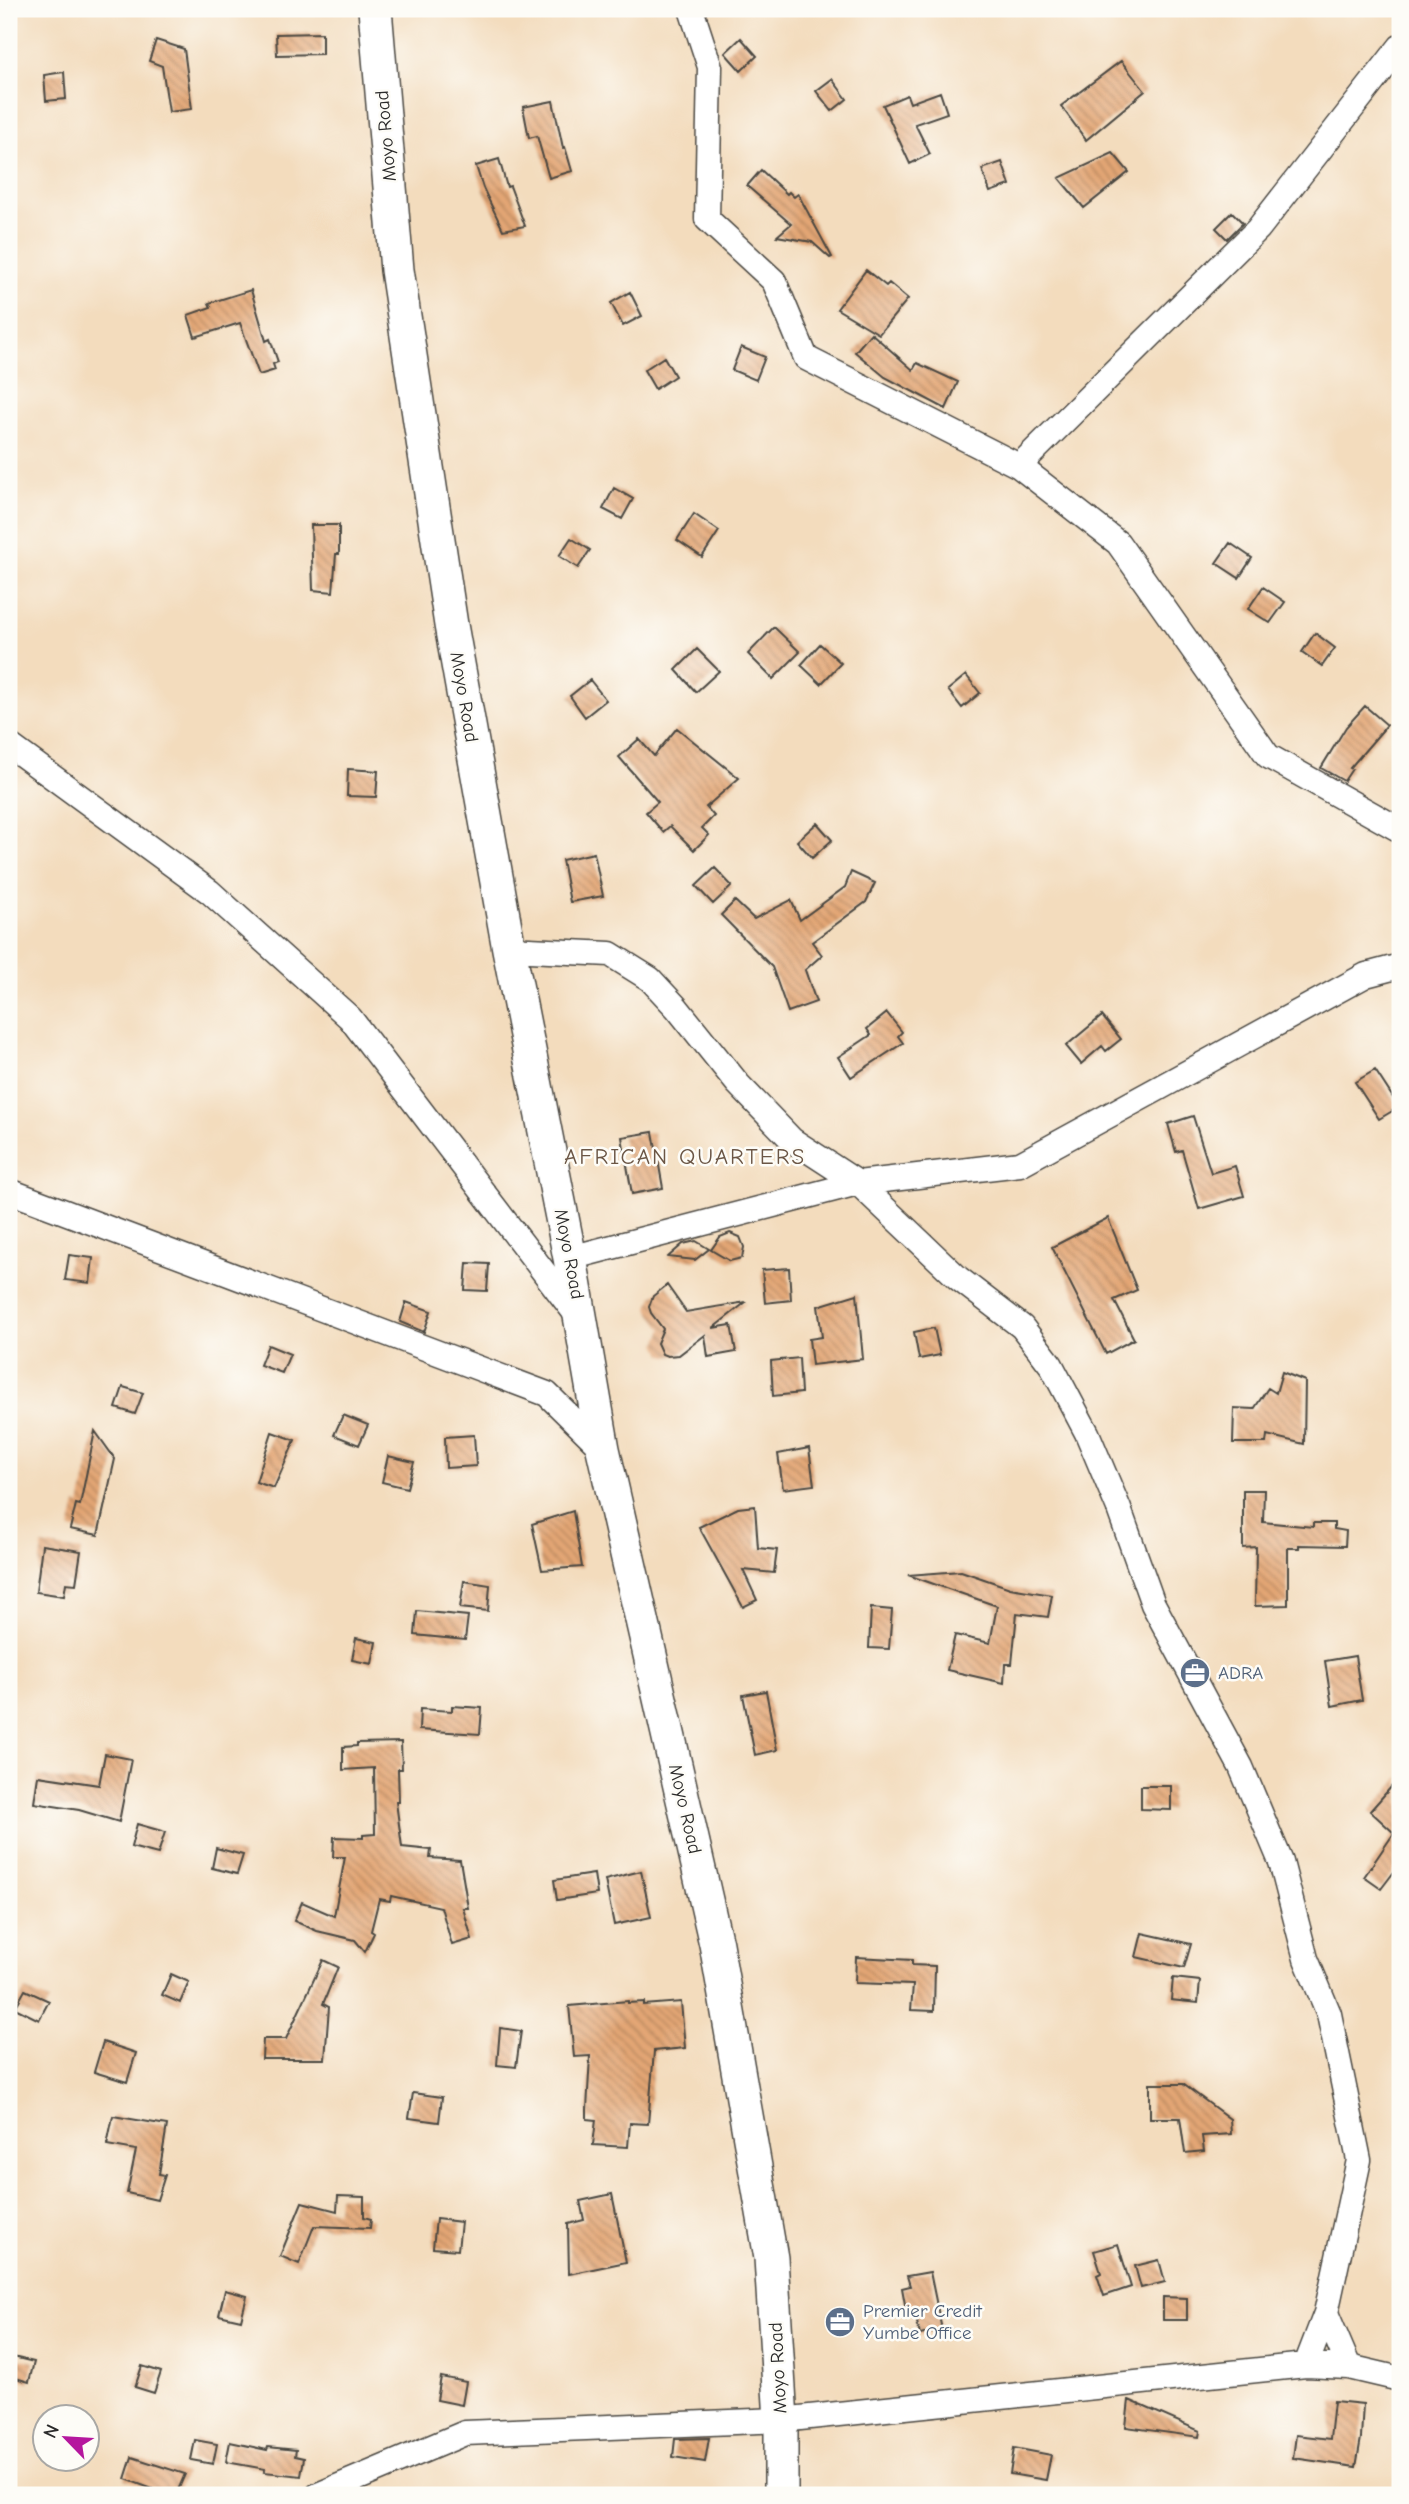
<svg xmlns="http://www.w3.org/2000/svg" width="1409" height="2504" viewBox="0 0 1409 2504" font-family="'Comic Neue',sans-serif">
  <style>
    .building { fill: url(#building-back-hatch) }
    .lines { fill: none; stroke-linecap: round; stroke-linejoin: round }
    .minor-casing { stroke: #494641; stroke-width: 27 }
    .secondary-casing { stroke: #494641; stroke-width: 36 }
    .minor { stroke: #fff; stroke-width: 24 }
    .secondary { stroke: #fff; stroke-width: 33 }
    .labels { text-anchor: middle; dominant-baseline: central; stroke-width: 5; stroke-linejoin: round; paint-order: stroke }
    .street-label { font-size: 19px; fill: #2b2b2b; stroke: #fdfcf7 }
    .service-label { font-size: 19px; fill: #4e5e75; stroke: #fdfcf7; text-anchor: start }
    .quarter-label { font-size: 23px; letter-spacing: 2px; fill: #6b5645; stroke: #fdfcf7 }
  </style>
  <defs>
    <pattern id="building-back-hatch" width="6" height="6" patternUnits="userSpaceOnUse" patternTransform="scale(1.75)"><rect width="6" height="6" fill="#e3a674"/><path d="M-1 5l2 2M0 0l6 6M5-1l2 2" fill="none" stroke="#b8875f"/></pattern>
  </defs>
  <rect width="100%" height="100%" fill="#fdfcf7"/>
  <filter id="ink" filterUnits="userSpaceOnUse"><feTurbulence type="fractalNoise" baseFrequency=".0143" numOctaves="2"/><feDisplacementMap in="SourceGraphic" scale="14" xChannelSelector="R" yChannelSelector="G"/><feConvolveMatrix kernelMatrix="1 2 1 2 8 2 1 2 1" color-interpolation-filters="sRGB"/></filter>
  <filter id="wash" filterUnits="userSpaceOnUse"><feTurbulence type="fractalNoise" baseFrequency=".00686" numOctaves="4" result="noise"/><feDisplacementMap in="SourceGraphic" scale="28" xChannelSelector="R" yChannelSelector="G"/><feGaussianBlur stdDeviation="1.57" result="paint"/><feColorMatrix in="noise" values="0 0 0 0 0 0 0 0 0 0 0 0 0 0 0 0 0 1.4 0 .05"/><feComposite in="paint" operator="in"/></filter>
  <g filter="url(#wash)">
    <rect width="100%" height="100%" fill="#f3dcbd"/>
    <g id="blocks">
      <path class="building" d="M 322,33 L 322,54 L 277,55 L 276,34 Z
        M 741,38 L 757,56 L 741,71 L 725,53 Z
        M 156,40 L 184,49 L 192,109 L 169,112 L 162,66 L 149,61 Z
        M 1121,61 L 1145,91 L 1086,140 L 1061,106 Z
        M 64,72 L 66,99 L 46,101 L 44,75 Z
        M 832,79 L 847,99 L 832,111 L 816,91 Z
        M 940,92 L 947,113 L 915,124 L 930,154 L 910,164 L 883,105 L 907,95 L 910,103 Z
        M 553,101 L 563,148 L 565,147 L 572,171 L 549,178 L 537,136 L 529,138 L 523,107 Z
        M 1113,153 L 1129,172 L 1084,208 L 1059,178 Z
        M 499,159 L 507,187 L 510,186 L 525,226 L 503,230 L 483,188 L 476,166 Z
        M 1002,162 L 1010,185 L 990,192 L 982,169 Z
        M 761,170 L 787,194 L 789,192 L 794,197 L 798,194 L 832,257 L 830,258 L 812,242 L 777,236 L 791,224 L 747,186 Z
        M 1232,212 L 1243,223 L 1227,239 L 1216,228 Z
        M 866,270 L 886,286 L 889,283 L 908,299 L 879,334 L 837,309 Z
        M 251,290 L 266,341 L 270,339 L 278,362 L 273,364 L 275,370 L 259,375 L 240,323 L 195,337 L 188,315 L 211,307 L 209,303 Z
        M 630,292 L 642,316 L 623,326 L 611,303 Z
        M 871,333 L 913,370 L 917,363 L 958,382 L 946,409 L 885,377 L 855,352 Z
        M 741,347 L 765,357 L 756,380 L 732,370 Z
        M 664,357 L 675,376 L 655,389 L 644,370 Z
        M 614,488 L 633,499 L 622,519 L 603,509 Z
        M 694,514 L 719,531 L 702,557 L 677,540 Z
        M 311,525 L 339,525 L 339,554 L 336,554 L 333,592 L 313,590 Z
        M 571,538 L 590,550 L 578,568 L 559,556 Z
        M 1230,543 L 1252,558 L 1239,578 L 1216,563 Z
        M 1263,587 L 1285,602 L 1270,623 L 1248,609 Z
        M 774,627 L 800,652 L 773,679 L 748,654 Z
        M 1315,633 L 1335,648 L 1322,666 L 1302,652 Z
        M 820,644 L 841,663 L 821,684 L 801,665 Z
        M 697,649 L 719,671 L 696,692 L 676,670 Z
        M 966,675 L 980,693 L 962,708 L 948,690 Z
        M 590,680 L 606,700 L 585,717 L 570,696 Z
        M 1365,706 L 1387,725 L 1350,768 L 1352,769 L 1344,781 L 1321,768 L 1346,727 Z
        M 677,728 L 739,778 L 706,807 L 714,816 L 702,828 L 709,835 L 694,850 L 670,826 L 663,832 L 646,812 L 658,802 L 619,757 L 639,739 L 654,756 Z
        M 348,769 L 378,771 L 376,797 L 347,796 Z
        M 817,823 L 832,840 L 812,858 L 797,841 Z
        M 594,853 L 603,896 L 570,902 L 562,860 Z
        M 715,868 L 732,886 L 713,904 L 696,886 Z
        M 851,872 L 875,883 L 866,902 L 812,942 L 822,955 L 805,970 L 816,1002 L 788,1012 L 772,967 L 721,915 L 735,901 L 754,919 L 791,900 L 800,920 L 845,887 Z
        M 887,1013 L 902,1032 L 898,1036 L 903,1043 L 851,1077 L 838,1057 L 871,1035 L 867,1029 Z
        M 1102,1016 L 1121,1039 L 1106,1051 L 1102,1046 L 1081,1064 L 1066,1046 Z
        M 1375,1070 L 1399,1107 L 1379,1119 L 1355,1082 Z
        M 1193,1116 L 1211,1173 L 1235,1166 L 1244,1196 L 1199,1209 L 1182,1150 L 1176,1152 L 1168,1124 Z
        M 653,1132 L 663,1188 L 632,1194 L 622,1137 Z
        M 1108,1218 L 1137,1290 L 1114,1300 L 1134,1339 L 1106,1354 L 1052,1247 Z
        M 730,1233 L 740,1237 L 744,1247 L 742,1258 L 730,1261 L 711,1250 L 720,1237 Z
        M 696,1241 L 709,1249 L 695,1260 L 668,1257 L 683,1244 Z
        M 69,1255 L 93,1258 L 90,1283 L 65,1280 Z
        M 467,1263 L 489,1264 L 487,1291 L 465,1290 Z
        M 789,1268 L 791,1300 L 765,1303 L 762,1270 Z
        M 667,1285 L 686,1312 L 746,1302 L 713,1328 L 731,1325 L 736,1352 L 708,1357 L 705,1335 L 679,1355 L 667,1356 L 662,1354 L 657,1343 L 663,1329 L 651,1313 L 649,1307 L 653,1296 Z
        M 857,1294 L 863,1359 L 812,1365 L 809,1339 L 822,1337 L 818,1306 Z
        M 406,1302 L 431,1311 L 424,1332 L 400,1322 Z
        M 934,1328 L 940,1355 L 919,1359 L 914,1332 Z
        M 268,1345 L 290,1354 L 282,1373 L 260,1365 Z
        M 799,1358 L 801,1393 L 773,1396 L 771,1361 Z
        M 1282,1372 L 1305,1381 L 1304,1444 L 1267,1435 L 1266,1443 L 1233,1443 L 1234,1408 L 1254,1409 L 1268,1388 L 1276,1393 Z
        M 123,1387 L 143,1393 L 135,1414 L 116,1408 Z
        M 343,1415 L 368,1425 L 359,1445 L 334,1435 Z
        M 95,1431 L 115,1459 L 98,1535 L 70,1529 L 76,1504 L 80,1505 Z
        M 272,1432 L 295,1440 L 274,1488 L 256,1482 Z
        M 474,1435 L 476,1466 L 446,1468 L 445,1437 Z
        M 809,1448 L 814,1485 L 783,1489 L 778,1454 Z
        M 388,1456 L 414,1462 L 407,1488 L 382,1482 Z
        M 1243,1490 L 1264,1490 L 1263,1522 L 1313,1527 L 1313,1523 L 1334,1523 L 1334,1529 L 1346,1531 L 1345,1546 L 1299,1545 L 1299,1548 L 1288,1548 L 1288,1605 L 1255,1606 L 1256,1547 L 1243,1548 Z
        M 755,1506 L 758,1548 L 777,1550 L 774,1573 L 743,1570 L 757,1600 L 743,1607 L 699,1527 L 738,1508 Z
        M 573,1511 L 582,1567 L 542,1570 L 532,1524 Z
        M 42,1545 L 81,1551 L 76,1584 L 66,1583 L 64,1596 L 36,1592 Z
        M 961,1571 L 1010,1588 L 1052,1595 L 1048,1617 L 1017,1613 L 1012,1664 L 1005,1664 L 1004,1683 L 947,1670 L 955,1635 L 990,1643 L 997,1606 L 908,1575 Z
        M 464,1581 L 490,1585 L 488,1611 L 460,1608 Z
        M 871,1608 L 892,1610 L 889,1649 L 869,1648 Z
        M 417,1611 L 468,1616 L 465,1640 L 415,1635 Z
        M 356,1638 L 376,1642 L 372,1664 L 352,1660 Z
        M 1355,1656 L 1362,1700 L 1332,1706 L 1325,1661 Z
        M 766,1691 L 777,1750 L 755,1755 L 743,1695 Z
        M 452,1706 L 482,1708 L 480,1734 L 419,1730 L 420,1709 L 452,1711 Z
        M 401,1742 L 402,1769 L 398,1769 L 399,1802 L 396,1802 L 402,1847 L 431,1850 L 430,1858 L 460,1860 L 468,1908 L 463,1908 L 472,1939 L 452,1945 L 441,1907 L 391,1896 L 390,1901 L 379,1899 L 371,1931 L 374,1933 L 365,1952 L 355,1940 L 317,1931 L 294,1921 L 302,1902 L 334,1916 L 345,1857 L 333,1857 L 334,1837 L 363,1838 L 363,1835 L 375,1834 L 374,1768 L 343,1770 L 343,1747 L 357,1746 L 357,1743 Z
        M 105,1754 L 131,1759 L 119,1822 L 79,1810 L 34,1803 L 38,1776 L 99,1785 Z
        M 1400,1777 L 1400,1864 L 1381,1889 L 1364,1877 L 1394,1833 L 1370,1811 Z
        M 1141,1786 L 1171,1786 L 1171,1810 L 1141,1809 Z
        M 137,1824 L 165,1832 L 158,1854 L 131,1847 Z
        M 216,1848 L 243,1855 L 237,1874 L 212,1868 Z
        M 641,1871 L 651,1917 L 614,1925 L 605,1880 Z
        M 594,1874 L 597,1894 L 557,1900 L 554,1880 Z
        M 1142,1933 L 1191,1944 L 1184,1968 L 1136,1957 Z
        M 856,1957 L 912,1960 L 912,1965 L 935,1966 L 934,2011 L 911,2010 L 913,1985 L 855,1983 Z
        M 323,1960 L 338,1967 L 323,2004 L 329,2007 L 325,2059 L 262,2059 L 263,2039 L 286,2039 Z
        M 171,1974 L 189,1982 L 180,2003 L 162,1995 Z
        M 1173,1978 L 1200,1981 L 1198,2003 L 1171,2000 Z
        M 25,1990 L 49,2001 L 39,2020 L 15,2008 Z
        M 628,2001 L 628,2003 L 644,2002 L 644,2005 L 681,2002 L 685,2048 L 654,2051 L 648,2124 L 630,2123 L 628,2147 L 593,2145 L 596,2120 L 587,2119 L 587,2109 L 590,2056 L 574,2057 L 569,2006 Z
        M 500,2028 L 521,2031 L 516,2067 L 497,2065 Z
        M 103,2042 L 136,2053 L 127,2082 L 94,2072 Z
        M 1150,2084 L 1183,2084 L 1230,2119 L 1231,2134 L 1202,2136 L 1204,2151 L 1185,2153 L 1180,2118 L 1150,2118 Z
        M 413,2093 L 442,2097 L 439,2122 L 409,2118 Z
        M 113,2116 L 167,2125 L 159,2174 L 165,2175 L 157,2200 L 127,2193 L 136,2150 L 107,2145 Z
        M 612,2194 L 626,2262 L 569,2274 L 568,2224 L 584,2220 L 580,2201 Z
        M 338,2196 L 364,2197 L 364,2217 L 371,2219 L 370,2228 L 314,2226 L 299,2264 L 280,2256 L 302,2202 L 337,2211 Z
        M 436,2219 L 461,2222 L 458,2250 L 433,2248 Z
        M 1118,2244 L 1131,2287 L 1104,2296 L 1097,2275 L 1101,2273 L 1094,2251 Z
        M 1159,2260 L 1165,2282 L 1141,2288 L 1135,2266 Z
        M 930,2272 L 942,2330 L 920,2335 L 915,2313 L 907,2315 L 902,2288 L 910,2286 L 907,2276 Z
        M 225,2290 L 247,2296 L 241,2320 L 219,2315 Z
        M 1163,2297 L 1187,2298 L 1187,2320 L 1163,2320 Z
        M 13,2357 L 34,2362 L 29,2382 L 9,2376 Z
        M 142,2366 L 161,2372 L 154,2393 L 135,2387 Z
        M 441,2377 L 466,2382 L 462,2405 L 437,2400 Z
        M 1129,2400 L 1200,2431 L 1199,2437 L 1126,2427 Z
        M 1334,2401 L 1363,2404 L 1361,2438 L 1356,2467 L 1293,2458 L 1296,2435 L 1330,2439 Z
        M 709,2438 L 705,2462 L 673,2457 L 675,2439 Z
        M 195,2440 L 217,2444 L 213,2464 L 191,2460 Z
        M 230,2442 L 267,2450 L 268,2447 L 296,2450 L 295,2456 L 304,2458 L 301,2476 L 264,2472 L 265,2469 L 226,2462 Z
        M 1014,2448 L 1051,2455 L 1046,2480 L 1010,2474 Z
        M 132,2457 L 185,2474 L 176,2495 L 150,2495 L 153,2489 L 125,2479 Z"/>
    </g>
  </g>
  <g filter="url(#ink)">
    <use href="#blocks" fill-opacity="0" stroke="#494641" stroke-width="2"/>
    <g class="lines">
      <g class="minor-casing">
        <path id="minor" d="M 691,9 L 710,67 L 707,219 L 774,281 L 806,358 L 1019,466 L 1118,543 L 1268,756 L 1400,830
          M 1019,466 L 1258,229 L 1400,47
          M 9,745 L 210,892 L 350,1018 L 579,1318
          M 509,949 L 610,954 L 650,979 L 677,1008 L 738,1084 L 792,1140 L 858,1183 L 958,1278 L 1022,1327 L 1051,1365 L 1087,1433 L 1119,1509 L 1153,1604 L 1241,1767 L 1281,1862 L 1306,1959 L 1329,2014 L 1359,2160 L 1326,2313 L 1306,2365
          M 9,1191 L 547,1394 L 603,1449
          M 570,1258 L 858,1183 L 1020,1164 L 1366,975 L 1400,966
          M 1326,2313 L 1349,2367
          M 318,2495 L 465,2433 L 781,2420 L 1306,2365 L 1349,2367 L 1400,2379"/>
      </g>
      <g class="secondary-casing">
        <path id="secondary" d="M 375,9 L 397,270 L 451,625 L 509,949 L 570,1258 L 603,1449 L 716,1944 L 771,2258 L 781,2420 L 781,2495"/>
      </g>
      <use href="#minor" class="minor"/>
      <use href="#secondary" class="secondary"/>
    </g>
  </g>
  <defs>
    <g id="office-disc" transform="scale(1.575)"><circle r="9.5" fill="#5c6f8a" stroke="#fdfcf7"/><path d="M-6-3h4V-5.5h4V-3h4V5H-6ZM-1-4.5V-3h2v-1.5ZM-6 0V1H6V0Z" fill="#fff"/></g>
  </defs>
  <g fill-rule="evenodd">
    <use href="#office-disc" x="1195" y="1673"/>
    <use href="#office-disc" x="840" y="2322"/>
  </g>
  <g class="labels">
    <g class="street-label">
      <text transform="translate(386 136) rotate(-95)">Moyo Road</text>
      <text transform="translate(464 697) rotate(80)">Moyo Road</text>
      <text transform="translate(569 1254) rotate(79)">Moyo Road</text>
      <text transform="translate(685 1809) rotate(77)">Moyo Road</text>
      <text transform="translate(778 2368) rotate(-93)">Moyo Road</text>
    </g>
    <g class="service-label">
      <text x="1218" y="1673">ADRA</text>
      <text x="863" y="2311">Premier Credit<tspan x="863" dy="22">Yumbe Office</tspan></text>
    </g>
    <g class="quarter-label">
      <text x="685" y="1156">AFRICAN QUARTERS</text>
    </g>
  </g>
  <rect width="1409" height="2504" fill="none" stroke="#fdfcf7" stroke-width="35"/>
  <g transform="translate(66 2438) rotate(295)"><circle r="33" fill="#fdfcf7" stroke="#a9a8a5" stroke-width="2"/>
  <path d="M0-5L12 26L0 18L-12 26Z" fill="#b5179e"/>
  <text y="-10" font-size="19" font-weight="bold" text-anchor="middle" fill="#2b2b2b">N</text>
  </g>
</svg>
